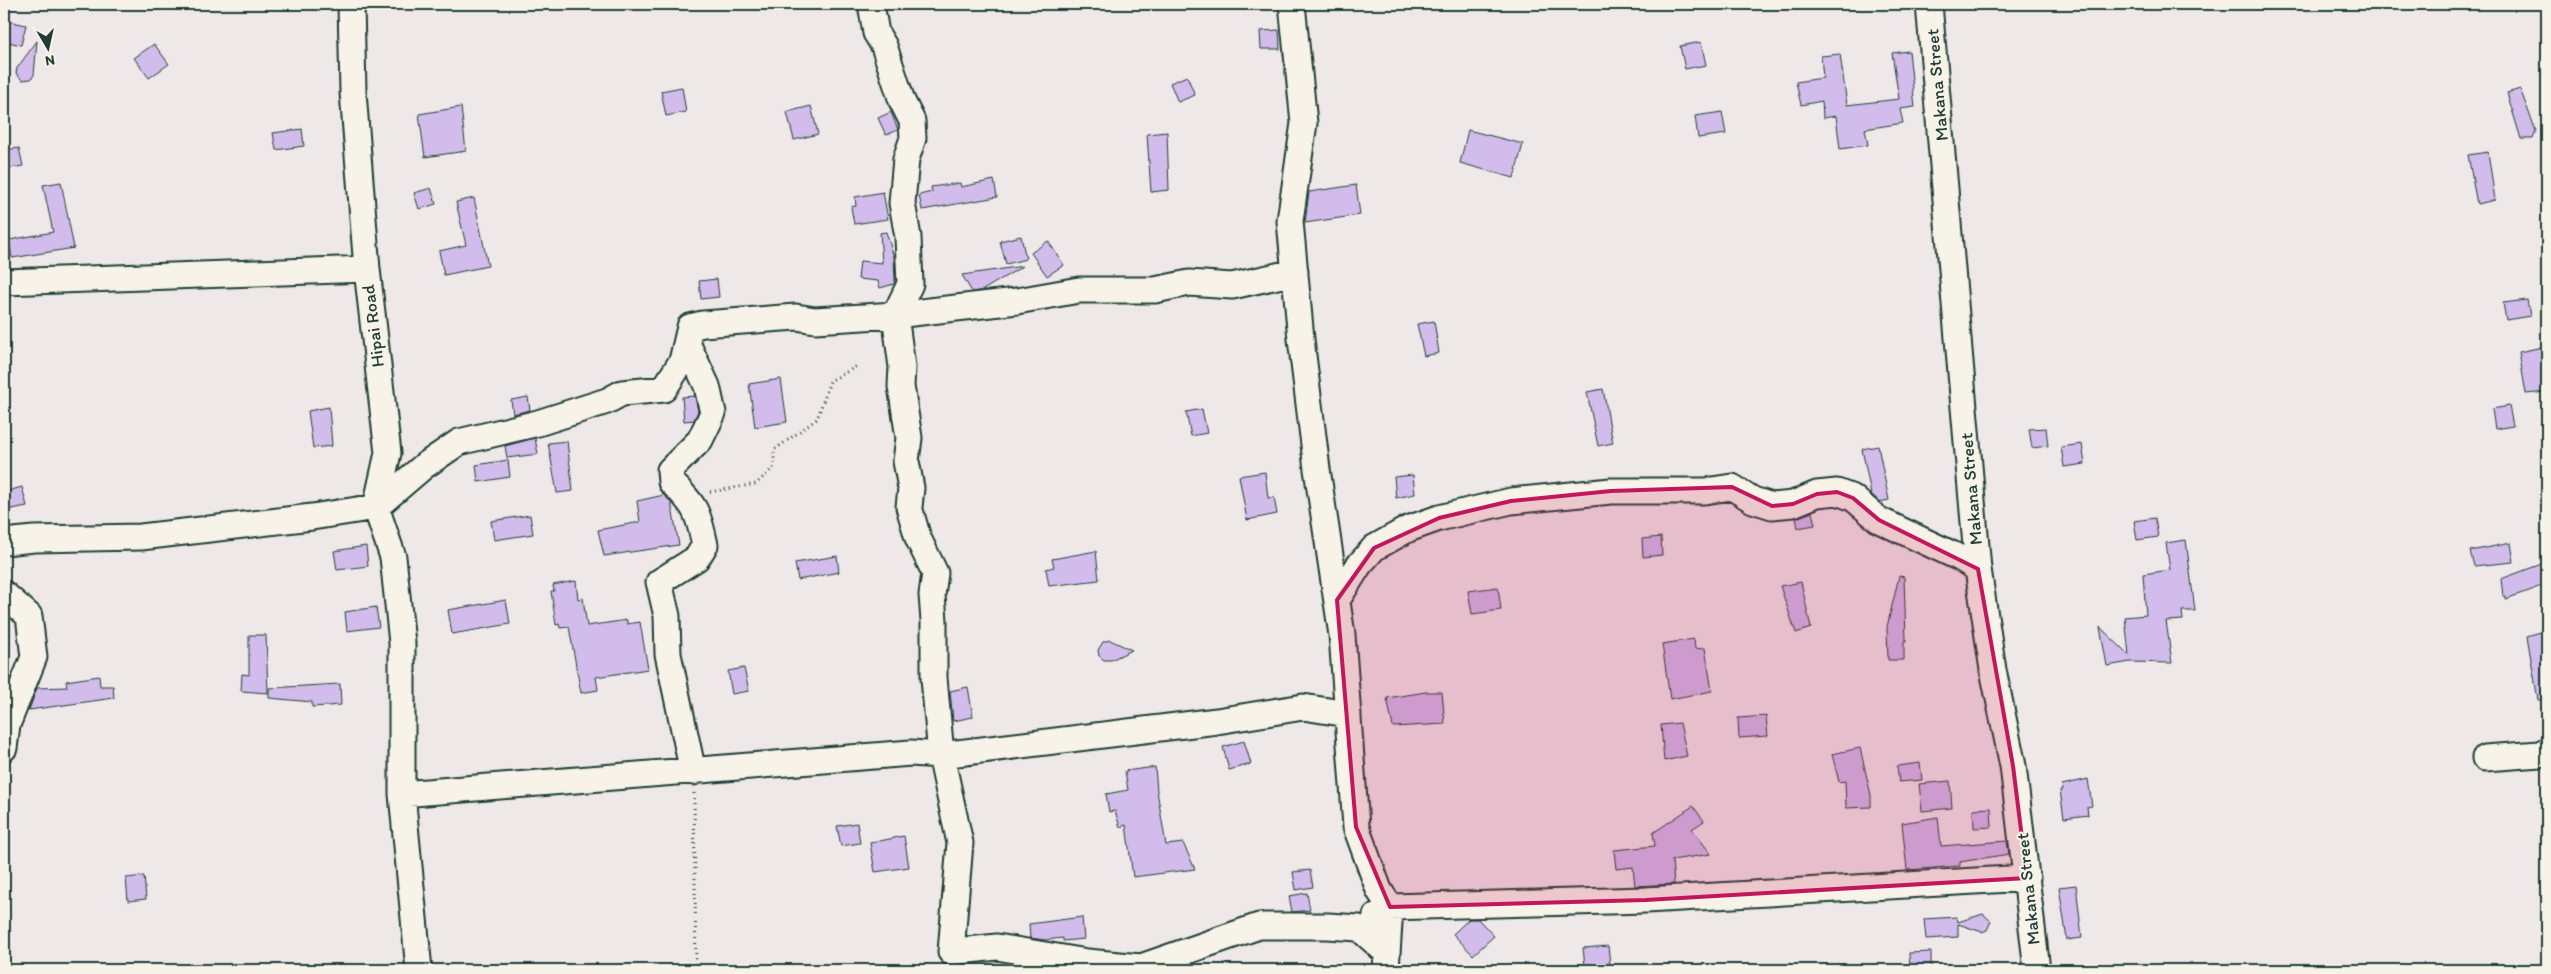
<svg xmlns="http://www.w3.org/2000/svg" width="2551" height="974" viewBox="0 0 2551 974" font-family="Itim,sans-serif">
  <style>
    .building { fill: #d1bcec; stroke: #1f3d34 }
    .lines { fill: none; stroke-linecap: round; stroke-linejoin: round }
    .street-casing { stroke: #1f3d34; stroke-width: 29 }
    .path { stroke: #1f3d34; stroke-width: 3; stroke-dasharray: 1 4; stroke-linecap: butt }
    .street { stroke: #f7f3e8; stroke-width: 25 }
    .marked { fill: #c2185b; fill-opacity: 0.2; stroke: #c2185b; stroke-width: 4; stroke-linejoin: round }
    .labels { text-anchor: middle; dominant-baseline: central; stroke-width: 4; stroke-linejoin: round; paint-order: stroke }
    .street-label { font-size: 18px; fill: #1f3d34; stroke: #f7f3e8 }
  </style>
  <rect width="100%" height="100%" fill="#efe8e9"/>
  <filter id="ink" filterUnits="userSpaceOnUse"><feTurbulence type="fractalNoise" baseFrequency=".02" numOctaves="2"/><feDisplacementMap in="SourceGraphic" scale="10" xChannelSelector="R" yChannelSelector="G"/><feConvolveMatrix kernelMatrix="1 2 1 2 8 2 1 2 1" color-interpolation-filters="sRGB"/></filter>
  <g filter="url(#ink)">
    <path class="building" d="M 4,20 L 26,25 L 21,45 L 4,41 Z
      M 1279,30 L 1280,49 L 1261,49 L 1260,31 Z
      M 37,41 L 34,75 L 31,79 L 22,80 L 16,73 L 17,68 Z
      M 1701,42 L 1706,65 L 1685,69 L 1680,46 Z
      M 154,44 L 169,64 L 149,78 L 134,58 Z
      M 1909,51 L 1915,107 L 1900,109 L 1903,123 L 1865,129 L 1868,145 L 1840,149 L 1836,116 L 1823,118 L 1822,101 L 1801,105 L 1796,82 L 1823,78 L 1821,56 L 1840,54 L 1847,105 L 1899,99 L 1892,53 Z
      M 1187,76 L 1195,95 L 1178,102 L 1170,83 Z
      M 682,87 L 686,112 L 666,116 L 661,91 Z
      M 2520,89 L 2536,131 L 2533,139 L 2521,139 L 2507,93 Z
      M 811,106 L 818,134 L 794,140 L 787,112 Z
      M 461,107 L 466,151 L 425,157 L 419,114 Z
      M 891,112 L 898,130 L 886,135 L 878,118 Z
      M 1722,112 L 1726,134 L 1698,138 L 1695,116 Z
      M 302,129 L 304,146 L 276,150 L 273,133 Z
      M 1468,130 L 1523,144 L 1514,178 L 1460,163 Z
      M 1167,132 L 1169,190 L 1151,192 L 1147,134 Z
      M 19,148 L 23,166 L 4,169 L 4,150 Z
      M 2488,152 L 2495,200 L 2477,204 L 2468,155 Z
      M 994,180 L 997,197 L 922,210 L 919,195 L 932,192 L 931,187 L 960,183 L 961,187 Z
      M 61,182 L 74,248 L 12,258 L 9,240 L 53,232 L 43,185 Z
      M 1356,185 L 1360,215 L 1305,223 L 1309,192 Z
      M 431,188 L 436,204 L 419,209 L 414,193 Z
      M 883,192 L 888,219 L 854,224 L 851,207 L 856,206 L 855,197 Z
      M 474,198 L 488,266 L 444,275 L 439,251 L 466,245 L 456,202 Z
      M 886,232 L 894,257 L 895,281 L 894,284 L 880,288 L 878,281 L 858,279 L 860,261 L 882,263 L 880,233 Z
      M 1021,236 L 1026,259 L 1006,264 L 1000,241 Z
      M 1048,241 L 1064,265 L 1047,276 L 1031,253 Z
      M 1023,266 L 983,290 L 972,292 L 962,275 Z
      M 717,279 L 719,297 L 701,299 L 699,281 Z
      M 2527,300 L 2530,316 L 2506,320 L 2503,303 Z
      M 1434,321 L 1439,353 L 1424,356 L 1417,324 Z
      M 2547,346 L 2547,392 L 2526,394 L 2519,352 Z
      M 781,379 L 787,422 L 755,427 L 749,384 Z
      M 1603,389 L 1613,443 L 1598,446 L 1587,392 Z
      M 695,396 L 698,411 L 694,420 L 684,421 L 682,397 Z
      M 528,397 L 530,410 L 513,414 L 511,400 Z
      M 2509,406 L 2513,426 L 2495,429 L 2492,409 Z
      M 329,407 L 332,446 L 313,448 L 308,411 Z
      M 1202,409 L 1207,433 L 1191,436 L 1186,412 Z
      M 2046,428 L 2048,446 L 2032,448 L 2029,429 Z
      M 535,438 L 538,454 L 507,458 L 505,446 Z
      M 567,441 L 573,491 L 557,493 L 548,443 Z
      M 2082,444 L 2085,464 L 2064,467 L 2061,447 Z
      M 1878,446 L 1889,500 L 1880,502 L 1871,494 L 1862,449 Z
      M 508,460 L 510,477 L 478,482 L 476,465 Z
      M 1265,472 L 1268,498 L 1274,497 L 1277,514 L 1247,520 L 1239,476 Z
      M 1413,475 L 1415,494 L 1396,498 L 1394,477 Z
      M 22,487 L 27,506 L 7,510 L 4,492 Z
      M 664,495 L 671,502 L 679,545 L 604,556 L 598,530 L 640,522 L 637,501 Z
      M 1812,512 L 1815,525 L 1798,528 L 1796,518 Z
      M 530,515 L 533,534 L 494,540 L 491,521 Z
      M 2155,518 L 2158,537 L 2137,540 L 2134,521 Z
      M 1661,537 L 1662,555 L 1643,557 L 1642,539 Z
      M 2186,540 L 2195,611 L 2182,611 L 2183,620 L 2166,621 L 2172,663 L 2130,662 L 2107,666 L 2100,627 L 2129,655 L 2125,617 L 2146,615 L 2143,574 L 2170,570 L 2166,543 Z
      M 2511,543 L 2514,562 L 2474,566 L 2470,551 Z
      M 366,546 L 368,566 L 337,570 L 334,551 Z
      M 1096,551 L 1099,580 L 1049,586 L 1046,569 L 1054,567 L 1052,559 Z
      M 837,556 L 839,572 L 798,580 L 795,563 Z
      M 2547,562 L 2547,584 L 2506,599 L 2506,596 L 2503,596 L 2501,579 Z
      M 1899,576 L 1904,577 L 1906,641 L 1904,641 L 1904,660 L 1888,660 L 1887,627 Z
      M 576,581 L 578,599 L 583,598 L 587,626 L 627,620 L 627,624 L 640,622 L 648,669 L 596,677 L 598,690 L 581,693 L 569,627 L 560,628 L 559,624 L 556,625 L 551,591 L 554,591 L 553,585 Z
      M 1801,582 L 1811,628 L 1796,633 L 1780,586 Z
      M 1498,587 L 1501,610 L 1472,614 L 1468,591 Z
      M 506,600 L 510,624 L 452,634 L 448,610 Z
      M 376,607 L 379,627 L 347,631 L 345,612 Z
      M 2547,630 L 2547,700 L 2538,700 L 2527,636 Z
      M 249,635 L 266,635 L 268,693 L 241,691 L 242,674 L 249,675 Z
      M 1694,639 L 1695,649 L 1705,648 L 1712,691 L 1670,699 L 1662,644 Z
      M 1110,640 L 1132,650 L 1111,660 L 1104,660 L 1099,656 L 1098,650 L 1103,642 Z
      M 744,668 L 749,691 L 732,694 L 728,671 Z
      M 99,676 L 100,686 L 113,686 L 114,698 L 29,710 L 37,688 L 67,687 L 66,681 Z
      M 340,684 L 341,705 L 312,707 L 312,702 L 269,698 L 269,688 Z
      M 968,687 L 973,717 L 953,721 L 950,691 Z
      M 1426,692 L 1442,692 L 1445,724 L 1393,727 L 1387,698 Z
      M 1766,716 L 1768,736 L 1739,738 L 1738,718 Z
      M 1680,723 L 1687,756 L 1664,761 L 1661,725 Z
      M 1244,741 L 1251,764 L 1229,770 L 1223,747 Z
      M 1860,748 L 1871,795 L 1871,807 L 1846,808 L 1845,781 L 1839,782 L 1832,754 Z
      M 1920,763 L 1922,780 L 1899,782 L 1897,766 Z
      M 1155,767 L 1157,791 L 1166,845 L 1183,843 L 1195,869 L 1133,877 L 1126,825 L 1120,827 L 1115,811 L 1109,812 L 1106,794 L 1128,790 L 1125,771 Z
      M 2088,779 L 2092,806 L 2087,807 L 2088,815 L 2064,818 L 2060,790 L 2063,790 L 2062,785 Z
      M 1950,781 L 1952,808 L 1922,811 L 1919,784 Z
      M 1693,806 L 1704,821 L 1692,829 L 1711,854 L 1672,860 L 1674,884 L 1635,886 L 1633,867 L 1616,869 L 1614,850 L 1655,846 L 1653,833 Z
      M 1991,808 L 1992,827 L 1974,828 L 1973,809 Z
      M 1938,817 L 1941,846 L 2007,841 L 2009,854 L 1960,862 L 1960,866 L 1907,870 L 1902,823 Z
      M 857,823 L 860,843 L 841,846 L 837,826 Z
      M 904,836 L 909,867 L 875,872 L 870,843 Z
      M 1310,870 L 1313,887 L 1296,890 L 1293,872 Z
      M 144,876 L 146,899 L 128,901 L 126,878 Z
      M 2076,885 L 2082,938 L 2067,940 L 2059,887 Z
      M 1307,893 L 1310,910 L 1292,912 L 1289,896 Z
      M 1983,914 L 1991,921 L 1987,930 L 1982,932 L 1958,924 L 1958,937 L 1926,939 L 1924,919 L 1957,917 L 1958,922 Z
      M 1082,917 L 1084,939 L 1063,941 L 1063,938 L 1045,940 L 1030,938 L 1029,924 Z
      M 1469,919 L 1478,919 L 1494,936 L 1473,955 L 1453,934 Z
      M 1608,946 L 1610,964 L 1585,966 L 1583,948 Z
      M 1931,952 L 1931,970 L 1910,970 L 1909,953 Z"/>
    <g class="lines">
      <g class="street-casing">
        <path id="street" d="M 351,4 L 353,92 L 367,269 L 388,453 L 376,507 L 393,557 L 402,643 L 402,794 L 419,970
          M 871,4 L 876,33 L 884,46 L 902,101 L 912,121 L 913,138 L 906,159 L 902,203 L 908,237 L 910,284 L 895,315 L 1017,301 L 1079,290 L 1155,290 L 1189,283 L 1232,286 L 1295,272
          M 1292,4 L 1304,123 L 1290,221 L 1301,339 L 1317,469 L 1342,635 L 1356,827 L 1379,890 L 1390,907 L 1386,970
          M 1929,4 L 1978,569 L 1993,670 L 2013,766 L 2037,970
          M 4,282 L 367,269
          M 687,343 L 707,386 L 713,413 L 700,440 L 670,470 L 671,482 C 696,506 698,512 705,545 L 697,558 L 659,582 L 667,616 L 668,654 L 693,772
          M 4,542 L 34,539 L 141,537 L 312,517 L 376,507 L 424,466 L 459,442 L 538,423 L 607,401 L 622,393 L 664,389 L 682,361 L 690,327 L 703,324 L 796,317 L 815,320 L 895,315 L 902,367 L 901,386 L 909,438 L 906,461 L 911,488 L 909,507 L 918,538 L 935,573 L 932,595 L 934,621 L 934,678 L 941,755 L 960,843 L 951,952 L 997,947 L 1087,962 L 1141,967 L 1259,926 L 1328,926 L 1359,928 L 1386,952
          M 4,594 L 29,616 L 34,657 L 7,725 L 4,748
          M 1337,600 L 1359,565 L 1374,548 L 1408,529 L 1439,518 L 1511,501 L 1611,491 L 1705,491 L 1732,487 L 1753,500 L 1772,506 L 1793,504 L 1817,494 L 1837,492 L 1853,498 L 1879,520 L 1960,558 L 1978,569
          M 2485,758 L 2540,754 L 2547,750
          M 402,794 L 911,753 L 941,755 L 1217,721 L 1303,707 L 1348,714
          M 1376,916 L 1390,907 L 1646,900 L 2027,878"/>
      </g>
      <path class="path" d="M 710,492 L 756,484 L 774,467 L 774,450 L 817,419 L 830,381 L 859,365
        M 694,793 L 696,970"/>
      <use href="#street" class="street"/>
    </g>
  </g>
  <path class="marked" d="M 1732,487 L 1772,506 L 1793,504 L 1817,494 L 1837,492 L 1853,498 L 1879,520 L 1978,569 L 2013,766 L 2027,878 L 1646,900 L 1390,907 L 1356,827 L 1337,600 L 1374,548 L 1439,518 L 1511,501 L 1611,491 Z"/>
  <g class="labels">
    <g class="street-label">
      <text transform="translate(1937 85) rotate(-95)">Makana Street</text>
      <text transform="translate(373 326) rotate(-97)">Hipai Road</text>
      <text transform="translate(1971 489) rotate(-95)">Makana Street</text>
      <text transform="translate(2028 889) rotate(-96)">Makana Street</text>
    </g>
  </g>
  <rect width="2551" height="974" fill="none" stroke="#f7f3e8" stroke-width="20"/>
  <rect x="10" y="10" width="2531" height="954" fill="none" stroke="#1f3d34" stroke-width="2" filter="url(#ink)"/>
  <g transform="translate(48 48) rotate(171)" stroke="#f7f3e8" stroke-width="4" paint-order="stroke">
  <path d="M0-4L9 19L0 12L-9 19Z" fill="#1f3d34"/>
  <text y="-8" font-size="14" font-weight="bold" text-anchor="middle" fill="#1f3d34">N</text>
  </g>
</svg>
